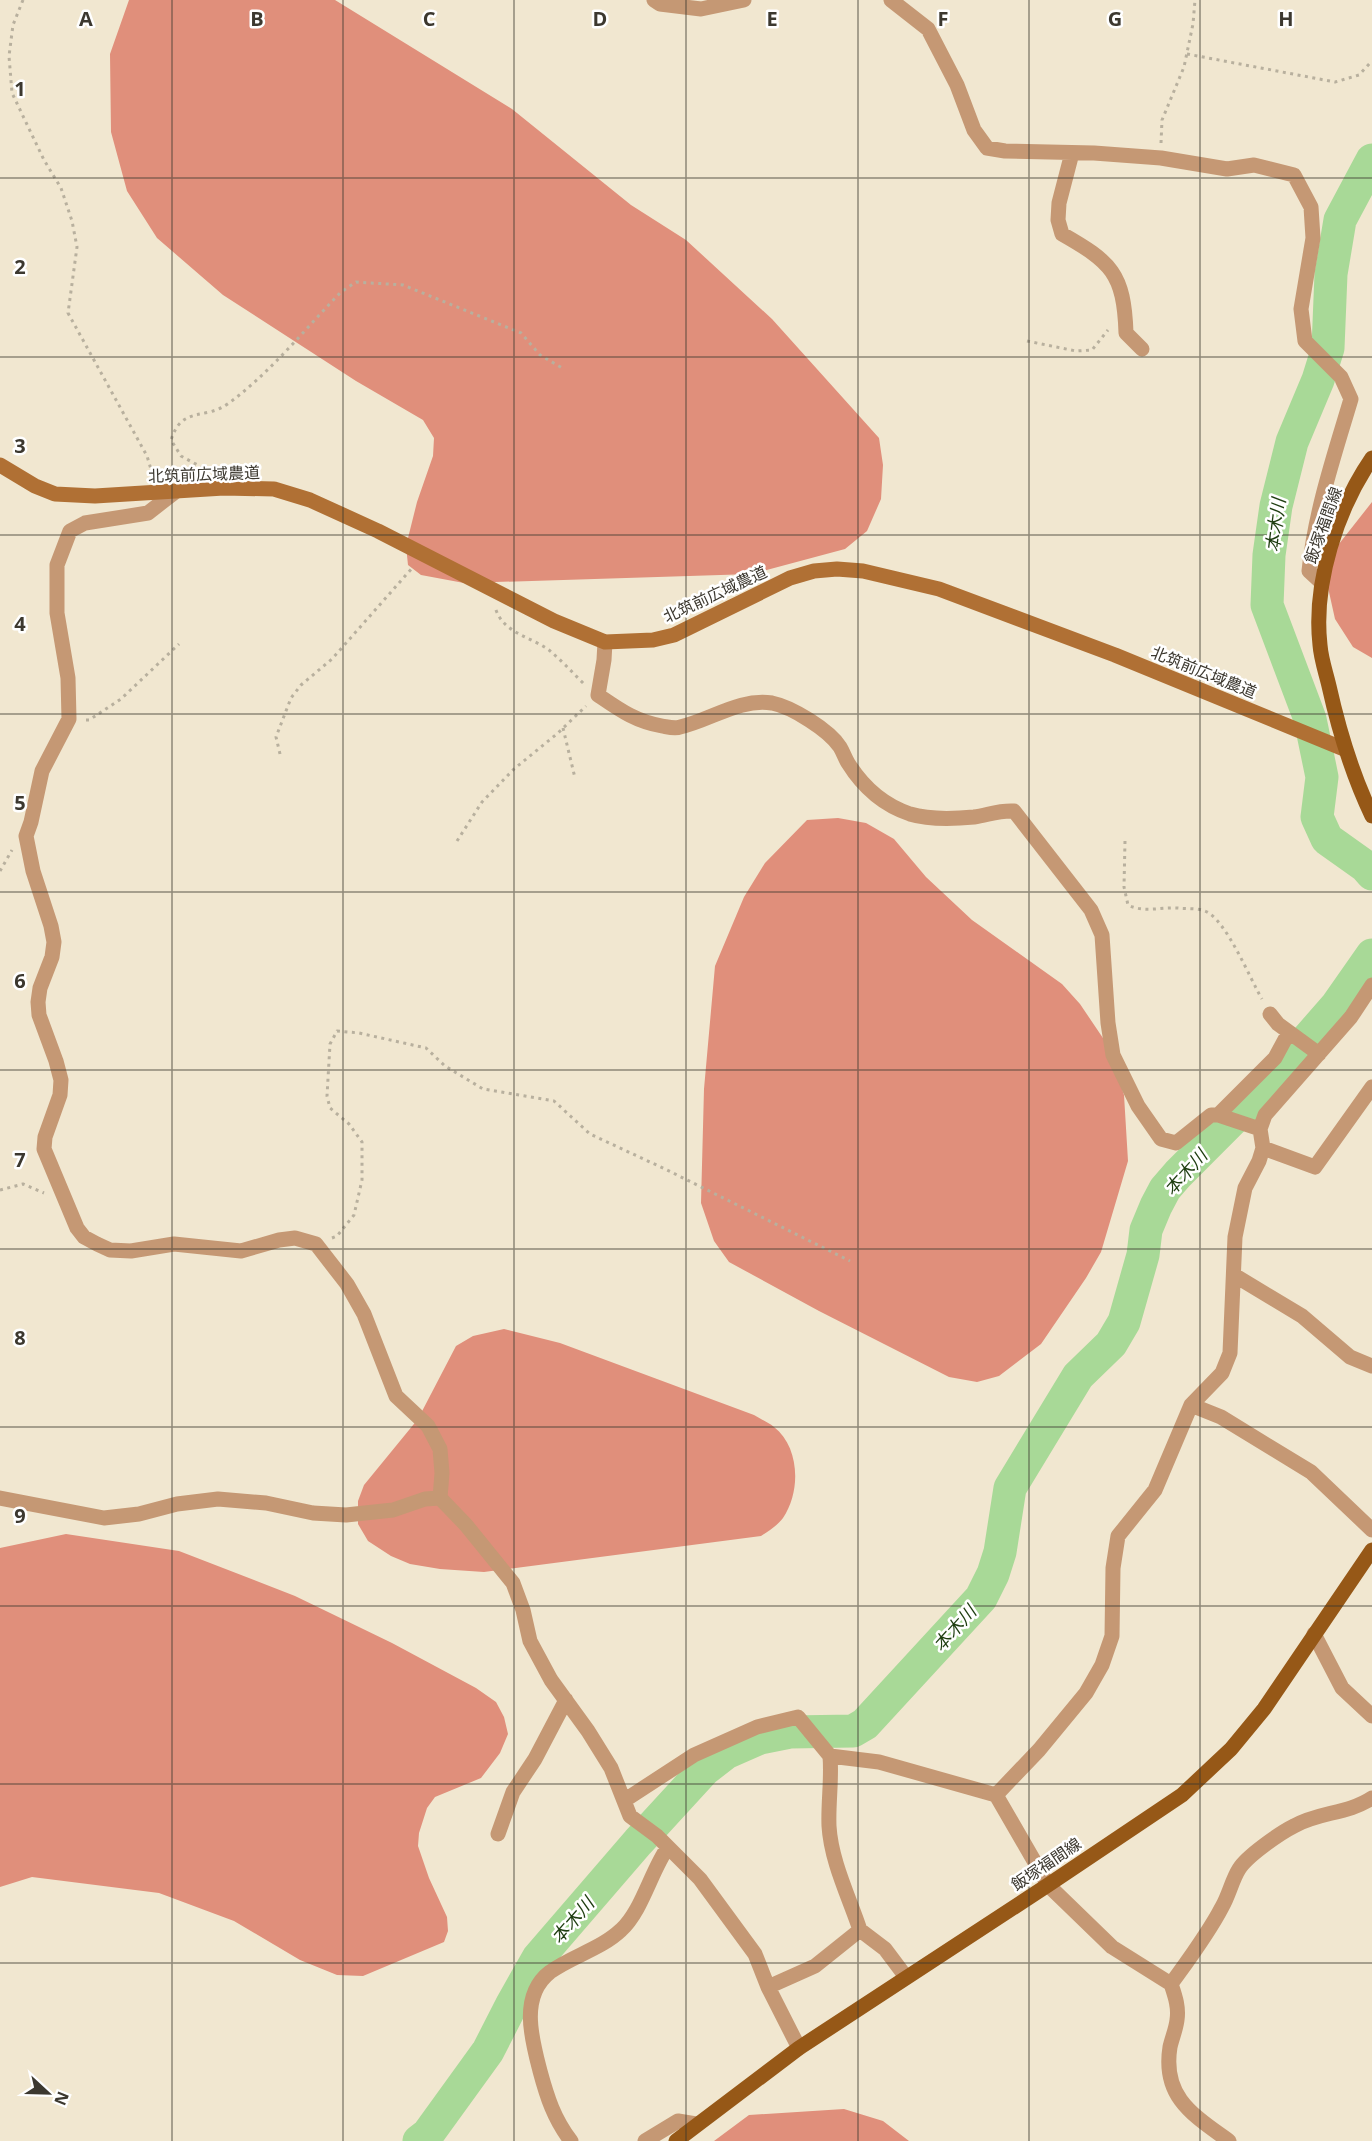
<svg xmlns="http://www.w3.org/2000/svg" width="1372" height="2141" viewBox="0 0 1372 2141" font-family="'Open Sans','Noto Sans JP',sans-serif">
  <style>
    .forest { fill: #e08f7b }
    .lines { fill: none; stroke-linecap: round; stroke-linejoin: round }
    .river { stroke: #a8d997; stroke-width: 33 }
    .path { stroke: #b8b09e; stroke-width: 3; stroke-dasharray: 3 4.5; stroke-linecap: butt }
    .street { stroke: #c59874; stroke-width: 15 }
    .secondary { stroke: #b07034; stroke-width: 15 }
    .primary { stroke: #965817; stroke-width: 15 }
    .grid { fill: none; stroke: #3c382f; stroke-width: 1.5; stroke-opacity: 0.55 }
    .labels { text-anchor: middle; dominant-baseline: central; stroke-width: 5; stroke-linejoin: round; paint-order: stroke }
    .street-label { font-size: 16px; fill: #3c382f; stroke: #fff }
    .water-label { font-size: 18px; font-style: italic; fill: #1e3d10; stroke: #fff }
    .grid-label { font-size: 20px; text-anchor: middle; font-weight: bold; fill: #3c382f; stroke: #fff; stroke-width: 5; stroke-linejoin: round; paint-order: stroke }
  </style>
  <rect width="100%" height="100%" fill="#f1e7d0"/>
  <path class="forest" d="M 129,0 L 335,0 L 512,109 L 631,205 L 686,240 L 772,319 L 879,438 L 883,465 L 881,499 L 867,531 L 845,549 L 752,574 L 464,583 L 421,575 L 408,565 L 406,546 L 417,502 L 433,456 L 434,438 L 423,420 L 356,381 L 223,295 L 157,238 L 127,191 L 111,132 L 110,54 Z
    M 1372,502 L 1372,658 L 1353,647 L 1335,619 L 1325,574 L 1335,549 Z
    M 838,818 L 866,823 L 894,839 L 926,877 L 972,920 L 1062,984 L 1080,1004 L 1109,1047 L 1124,1095 L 1128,1161 L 1101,1252 L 1086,1278 L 1041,1344 L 999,1376 L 977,1382 L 949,1377 L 819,1311 L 729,1262 L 714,1241 L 701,1203 L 704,1089 L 715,966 L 744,897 L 765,863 L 807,820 Z
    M 504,1329 L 560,1343 L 754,1415 C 760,1419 768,1422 774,1427 C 800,1447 801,1492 783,1518 C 778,1525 769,1531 761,1536 L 484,1572 L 440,1569 L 410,1564 L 391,1556 L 368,1541 L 358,1524 L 358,1501 L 364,1485 L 418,1419 L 456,1346 L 473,1336 Z
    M 66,1534 L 179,1551 L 295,1596 L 392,1643 L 476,1688 L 496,1702 L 504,1717 L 508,1734 L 500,1753 L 481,1778 L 435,1797 L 427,1808 L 419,1833 L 418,1846 L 429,1878 L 447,1917 L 448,1931 L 444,1942 L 363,1976 L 337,1975 L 300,1960 L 234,1921 L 159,1893 L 32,1877 L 0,1887 L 0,1548 Z
    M 844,2109 L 883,2121 L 909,2141 L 714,2141 L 749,2115 Z"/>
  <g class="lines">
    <path class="river" d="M 1372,160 L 1340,220 L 1331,274 L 1328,348 L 1318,380 L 1292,442 L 1276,506 L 1269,555 L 1267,605 L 1310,719 L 1322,777 L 1317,817 L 1327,839 L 1365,866 L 1372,874
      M 419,2141 L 428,2134 L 488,2051 L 512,2004 L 538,1958 L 638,1842 L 704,1770 L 726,1753 L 760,1738 L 790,1732 L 853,1731 L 865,1724 L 981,1598 L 993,1574 L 1000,1552 L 1010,1488 L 1078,1376 L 1111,1344 L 1124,1322 L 1143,1255 L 1146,1230 L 1156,1206 L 1165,1189 L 1178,1174 L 1270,1082 L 1337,1005 L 1372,955"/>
    <path class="path" d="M 23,0 L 13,25 L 9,56 L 12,93 L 44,160 L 61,188 L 72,221 L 77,247 L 68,313 L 147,456 L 153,476
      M 1187,54 L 1335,82 L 1359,75 L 1372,61
      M 1161,143 L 1162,120 L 1184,67 L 1193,24 L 1195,0
      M 1027,341 L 1076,351 L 1092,350 L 1108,330
      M 248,470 L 203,468 L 181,456 L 171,440 C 182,405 205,421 229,403 C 271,372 305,329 341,292 L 356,282 L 403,285 L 521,333 L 540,355 L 564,369
      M 496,610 C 504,633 531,637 549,650 C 561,660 572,672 584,684
      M 86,720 L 89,720 L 121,699 L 179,644
      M 563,728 L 575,778
      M 280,754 L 276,737 L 291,698 L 301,685 L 332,659 L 413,567
      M 457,841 L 482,802 L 514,769 L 558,733 L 586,706
      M 1125,841 L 1124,887 L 1128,905 C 1144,913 1160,907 1178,908 C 1186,909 1198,908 1205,911 C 1226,919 1250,979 1262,999
      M 0,871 L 12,850
      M 0,1190 L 23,1184 L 44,1193
      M 332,1238 L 337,1236 L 354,1215 L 362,1180 L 362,1142 L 349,1124 L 330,1108 L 327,1096 L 330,1044 L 337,1031 L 359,1033 L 426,1048 L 445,1066 L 483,1089 L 554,1101 L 590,1134 L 665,1169 L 850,1261"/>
    <path class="street" d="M 654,0 L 660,4 L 701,9 L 744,0
      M 891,0 L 928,29 L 957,85 L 974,130 L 987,148 L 1005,151 L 1094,153 L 1161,158 L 1227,169 L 1254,165 L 1294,175 L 1311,207 L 1313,238 L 1301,309 L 1305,341 L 1341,377 L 1351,399 C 1334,456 1315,512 1309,571 L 1322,583
      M 1072,153 L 1059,203 L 1058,220 L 1062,234 C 1111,262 1124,273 1126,333 L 1142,349
      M 175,492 L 148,513 L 85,523 L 70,531 L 57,565 L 57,613 L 68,678 L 69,719 L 42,771 L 31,822 L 26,836 L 33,871 L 51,926 L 54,942 L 52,957 L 40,988 L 38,1002 L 39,1015 L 56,1061 L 61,1080 L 60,1095 L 45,1137 L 44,1149 L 77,1228 L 84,1237 L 97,1244 L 110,1250 L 131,1251 L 174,1244 L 241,1251 L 279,1240 L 295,1238 L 316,1244 L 347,1284 L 364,1314 L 396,1396 L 428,1426 L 440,1449 L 442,1473 L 440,1498
      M 605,642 L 604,660 L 598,695 C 620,710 635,721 662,726 C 668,727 675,729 680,727 C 711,720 739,698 772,703 C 792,707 829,730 840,747 C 843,752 845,758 848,763 C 863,787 883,805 910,814 C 930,820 953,819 974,817 C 988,815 999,810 1014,811 L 1091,910 L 1102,935 L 1108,1023 L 1113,1055 L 1138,1106 L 1161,1139 L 1176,1143 L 1211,1115 L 1218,1115 L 1260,1129
      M 1270,1014 L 1278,1024 L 1319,1054
      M 1218,1115 L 1275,1058 L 1289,1032
      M 1263,1148 L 1315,1167 L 1372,1087
      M 1234,1275 L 1302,1316 L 1350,1357 L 1372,1366
      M 1191,1405 L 1221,1417 L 1311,1472 L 1372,1530
      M 0,1498 L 104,1518 L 139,1514 L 177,1504 L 218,1499 L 266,1503 L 313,1513 L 346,1515 L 393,1510 L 425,1499 L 440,1498 L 466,1525 L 513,1583 L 523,1610 L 530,1641 L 551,1680 L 588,1731 L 611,1768 L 630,1816 L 657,1836 L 700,1879 L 755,1954 L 768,1987 L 799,2048
      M 1314,1634 L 1342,1688 L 1372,1716
      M 830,1756 C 832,1779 828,1803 829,1826 C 831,1861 849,1897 860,1930
      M 625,1800 L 694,1755 L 757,1727 L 798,1717 L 830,1756 L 879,1762 L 996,1795
      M 498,1834 L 513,1792 L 535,1759 L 566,1700
      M 1171,1984 C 1189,1959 1208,1934 1222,1907 C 1229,1895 1232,1880 1239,1869 C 1247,1856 1280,1833 1294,1826 C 1318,1812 1348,1814 1372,1798
      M 768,1987 L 815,1966 L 860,1930 L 885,1949 L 906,1977
      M 571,2141 C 554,2119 547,2097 540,2071 C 532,2040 519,1996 550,1972 C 572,1956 601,1949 621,1930 C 642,1911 651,1871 668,1847
      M 645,2141 L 678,2121 L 696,2124
      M 1229,2141 C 1193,2115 1162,2097 1170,2047 C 1172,2038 1176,2029 1177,2020 C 1179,2007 1175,1996 1171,1984 L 1112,1947 L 1048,1885 L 996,1795 L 1039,1750 L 1086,1693 L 1102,1665 L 1112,1636 L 1113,1568 L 1118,1536 L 1155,1490 L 1191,1405 L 1222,1373 L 1230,1353 L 1235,1237 L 1245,1188 L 1259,1161 L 1263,1148 L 1260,1129 L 1265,1115 L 1351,1017 L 1372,985"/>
    <path class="secondary" d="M 0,465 L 35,486 L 55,494 L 95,496 L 224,488 L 274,489 L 310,500 L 378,531 L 554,621 L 605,642 L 653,640 L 674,635 L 790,578 L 814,571 L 837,569 L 863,571 L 939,589 L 1115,655 L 1344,749"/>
    <path class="primary" d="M 1372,458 C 1337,509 1313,583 1320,645 C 1321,659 1326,673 1329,686 C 1339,731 1352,774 1372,816
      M 676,2141 L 799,2048 L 1048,1885 L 1182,1795 L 1231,1749 L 1264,1709 L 1372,1550"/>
  </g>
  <path class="grid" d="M 172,0 L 172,2141M 343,0 L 343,2141M 514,0 L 514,2141M 686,0 L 686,2141M 858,0 L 858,2141M 1029,0 L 1029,2141M 1200,0 L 1200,2141M 0,178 L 1372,178M 0,357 L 1372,357M 0,535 L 1372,535M 0,714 L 1372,714M 0,892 L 1372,892M 0,1070 L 1372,1070M 0,1249 L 1372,1249M 0,1427 L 1372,1427M 0,1606 L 1372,1606M 0,1784 L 1372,1784M 0,1963 L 1372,1963"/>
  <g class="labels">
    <g class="street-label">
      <text transform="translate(204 474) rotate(-2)">北筑前広域農道</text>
      <text transform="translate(1323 525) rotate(-70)">飯塚福間線</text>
      <text transform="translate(715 594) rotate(-25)">北筑前広域農道</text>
      <text transform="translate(1204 672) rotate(22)">北筑前広域農道</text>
      <text transform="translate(1046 1864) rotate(-34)">飯塚福間線</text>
    </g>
    <g class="water-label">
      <text transform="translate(1275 525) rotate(-83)">本木川</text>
      <text transform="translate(1185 1172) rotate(-48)">本木川</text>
      <text transform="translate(954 1628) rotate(-48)">本木川</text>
      <text transform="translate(572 1920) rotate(-49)">本木川</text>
    </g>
  </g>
  <g class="grid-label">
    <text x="86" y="26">A</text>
    <text x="257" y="26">B</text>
    <text x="429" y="26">C</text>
    <text x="600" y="26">D</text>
    <text x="772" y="26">E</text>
    <text x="943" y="26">F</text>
    <text x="1115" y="26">G</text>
    <text x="1286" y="26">H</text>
    <text x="20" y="96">1</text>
    <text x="20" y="274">2</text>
    <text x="20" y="453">3</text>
    <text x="20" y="631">4</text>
    <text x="20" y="810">5</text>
    <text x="20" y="988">6</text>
    <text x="20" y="1167">7</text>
    <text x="20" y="1345">8</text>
    <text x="20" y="1523">9</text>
  </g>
  <g transform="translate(48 2093) rotate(112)" stroke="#ffffff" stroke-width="4.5" paint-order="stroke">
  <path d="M0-4.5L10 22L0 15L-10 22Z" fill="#3c382f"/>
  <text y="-9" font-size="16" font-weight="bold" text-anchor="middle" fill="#3c382f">N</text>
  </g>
</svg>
